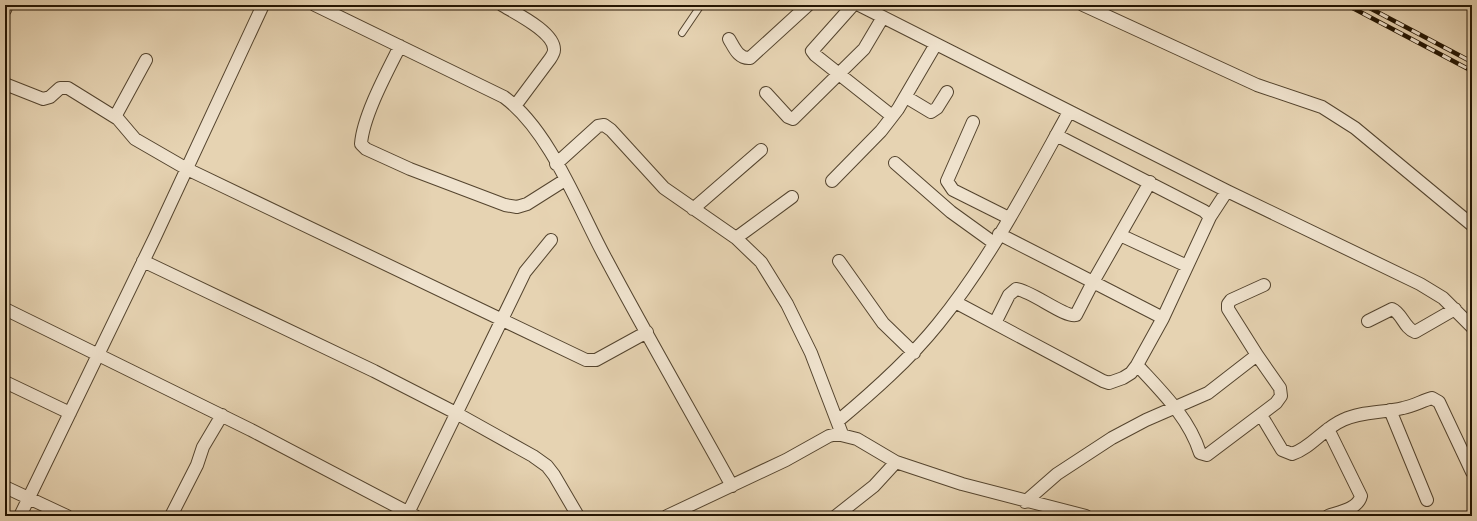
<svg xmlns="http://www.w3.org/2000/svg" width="1477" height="521" viewBox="0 0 1477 521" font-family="Vollkorn,serif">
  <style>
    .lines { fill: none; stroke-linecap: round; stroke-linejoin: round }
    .lane-casing { stroke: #54442e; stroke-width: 8 }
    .street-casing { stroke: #54442e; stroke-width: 14 }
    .lane { stroke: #efe2cd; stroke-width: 6 }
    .street { stroke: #efe2cd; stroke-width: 12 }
    .rail-casing { stroke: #241502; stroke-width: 4.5 }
    .rail { stroke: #efe2cd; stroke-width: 3; stroke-dasharray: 9; stroke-linecap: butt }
  </style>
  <rect width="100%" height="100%" fill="#e6d3b2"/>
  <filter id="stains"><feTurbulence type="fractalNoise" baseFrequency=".005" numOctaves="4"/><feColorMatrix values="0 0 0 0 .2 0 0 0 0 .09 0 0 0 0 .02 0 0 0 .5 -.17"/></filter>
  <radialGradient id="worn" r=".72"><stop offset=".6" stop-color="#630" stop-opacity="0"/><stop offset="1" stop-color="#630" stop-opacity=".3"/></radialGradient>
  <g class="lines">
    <g class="lane-casing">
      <path id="lane" d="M 682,33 L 701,5"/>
    </g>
    <g class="street-casing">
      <path id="street" d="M 315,5 L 504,97 C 550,131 578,207 605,257 C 646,334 690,410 732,486
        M 502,5 C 515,13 555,32 554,50 C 554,53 552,56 550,59 L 515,106
        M 853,5 L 812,51 L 815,55 L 892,116
        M 859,5 L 1227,191 L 1420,284 L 1443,298 L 1472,327
        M 1083,5 L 1257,85 L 1322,107 L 1355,128 L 1472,225
        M 5,10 L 7,5
        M 729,39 C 734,47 738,59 750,58 L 808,5
        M 400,46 C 387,72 363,116 361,144 L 366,149 L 410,169 L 505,205 L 517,207 L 527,204 L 565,180
        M 5,84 L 43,99 L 50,97 L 60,88 L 68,88 L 118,119 L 135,139 L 187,169 L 586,360 L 596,360 L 647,332
        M 766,93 L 788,117 L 793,119 L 864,49 L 883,17
        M 906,97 L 931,112 L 937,108 L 947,92
        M 115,117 L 146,60
        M 973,122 L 947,181 L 953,190 L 1009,218
        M 895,163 L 951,212 L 994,243
        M 556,164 L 598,126 L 604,125 L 611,130 L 664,188 L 736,238 L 761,262 L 787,304 L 811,353 L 842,434
        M 832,181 L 881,131 L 898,109 L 936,44
        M 693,209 L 761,150
        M 1210,217 L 1227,191
        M 999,234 L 1093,282 L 1150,182
        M 1120,235 L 1187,266
        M 736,238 L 792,197
        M 143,261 L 374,371 L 456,413 L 533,456 L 547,466 L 554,475 L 578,516
        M 839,261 L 883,323 L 914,353
        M 955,302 L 1103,381 L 1109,383 L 1123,378 L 1131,373 L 1137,365 L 1163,318 L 1210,217 L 1204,211 L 1056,135
        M 5,309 L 251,430 L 415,516
        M 1368,321 L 1392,309 C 1402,313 1404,328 1415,332 L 1455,309
        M 995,323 L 1009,295 L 1016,289 C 1032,291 1065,318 1076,315 L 1093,282 L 1163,318
        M 1137,365 C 1162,392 1189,418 1200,453 L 1207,455 L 1276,403 L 1281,396 L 1280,388 L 1257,355
        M 5,382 L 70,413
        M 1390,410 L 1427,500
        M 1261,415 L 1282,450 L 1292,454 C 1311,448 1324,428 1343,420 C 1361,411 1383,413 1403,408 C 1413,406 1422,401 1432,398 L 1439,402 L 1472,472
        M 838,421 C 874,391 909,360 938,324 C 990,260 1029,184 1069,112
        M 1328,429 L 1361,496 C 1358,509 1339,512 1328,516
        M 5,487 L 67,516
        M 1025,502 L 1057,474 L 1112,438 L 1146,420 L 1208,393 L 1257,355 L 1228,309 L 1228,304 L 1231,300 L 1264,285
        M 408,513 L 525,272 L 551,240
        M 20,516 L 155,237 L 263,5
        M 171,516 L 197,465 L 203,447 L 222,415
        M 667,516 L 786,460 L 829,436 L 837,434 L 857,439 L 896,462 L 962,484 L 1086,516
        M 836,516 L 874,486 L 896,462"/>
    </g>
    <use href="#lane" class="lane"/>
    <use href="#street" class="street"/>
    <g class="rail-casing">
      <path id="rail" d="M 1347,5 L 1472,71
        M 1364,5 L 1472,62"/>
    </g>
    <use href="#rail" class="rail"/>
  </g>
  <rect width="1477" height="521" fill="none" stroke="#e6d3b2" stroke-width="20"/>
  <rect x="6" y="6" width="1465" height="509" fill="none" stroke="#241502" stroke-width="2"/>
  <rect x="10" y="10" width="1457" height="501" fill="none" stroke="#241502"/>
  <rect width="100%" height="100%" filter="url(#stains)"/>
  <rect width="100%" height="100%" fill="url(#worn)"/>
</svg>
